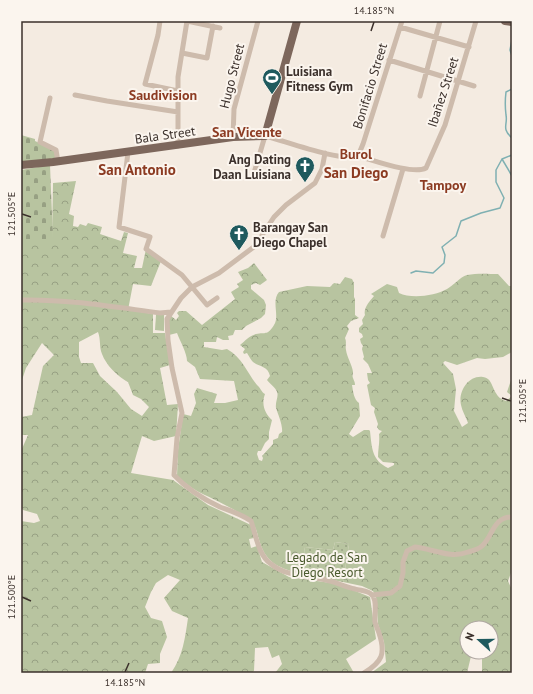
<svg xmlns="http://www.w3.org/2000/svg" width="533" height="694" viewBox="0 0 533 694" font-family="'PT Sans',sans-serif">
  <style>
    .grass { fill: url(#grass-dots) }
    .forest { fill: url(#forest-crowns); fill-rule: evenodd }
    .cemetery { fill: url(#cemetery-stones) }
    .pitch { fill: #b8c4a0 }
    .lines { fill: none; stroke-linecap: round; stroke-linejoin: round }
    .stream { stroke: #7fb0b2; stroke-width: 1.5 }
    .minor { stroke: #cdbbac; stroke-width: 5 }
    .primary { stroke: #7d675c; stroke-width: 8 }
    .ticks { fill: none; stroke: #3b302b; stroke-width: 1.5 }
    .labels { text-anchor: middle; dominant-baseline: central; stroke-width: 4; stroke-linejoin: round; paint-order: stroke }
    .poi-label { font-size: 13px; font-weight: bold; fill: #3b302b; stroke: #fbf5ee; text-anchor: start }
    .street-label { font-size: 13px; fill: #3b302b; stroke: #fbf5ee }
    .park-label { font-size: 13px; fill: #4a5a2e; stroke: #fbf5ee }
    .neighbourhood-label { font-size: 14px; font-weight: bold; fill: #8c3b22; stroke: #fbf5ee }
    .quarter-label { font-size: 15px; font-weight: bold; fill: #8c3b22; stroke: #fbf5ee }
    .neatline { fill: none; stroke: #3b302b; stroke-width: 1.5 }
    .ticks-label { font-size: 10px; text-anchor: middle; fill: #3b302b }
  </style>
  <defs>
    <pattern id="grass-dots" width="8" height="8" patternUnits="userSpaceOnUse"><rect width="8" height="8" fill="#b8c4a0"/><path d="M2 2h.1M6 6h.1" fill="none" stroke="#97a083" stroke-width="1.8" stroke-linecap="round"/></pattern>
    <pattern id="forest-crowns" width="20" height="18" patternUnits="userSpaceOnUse"><rect width="20" height="18" fill="#b8c4a0"/><path d="M2 6a3 3 0 1 1 6 0M12 15a3 3 0 1 1 6 0" fill="none" stroke="#97a083"/></pattern>
    <pattern id="cemetery-stones" width="16" height="16" patternUnits="userSpaceOnUse"><rect width="16" height="16" fill="#b8c4a0"/><path d="M2 7V4a2 2 0 0 1 4 0v3zM10 15v-3a2 2 0 0 1 4 0v3z" fill="#97a083"/></pattern>
  </defs>
  <rect width="100%" height="100%" fill="#f4ebe1"/>
  <path class="grass" d="M 335,542 L 349,544 L 343,582 L 301,574 L 305,547 L 333,550 Z"/>
  <path class="forest" d="M 76,181 L 69,214 L 74,216 L 73,226 L 78,227 L 80,224 L 86,226 L 88,223 L 102,227 L 100,234 L 121,241 L 124,232 L 128,233 L 123,253 L 137,256 L 134,268 L 142,268 L 146,249 L 161,261 L 151,286 L 133,284 L 128,310 L 153,314 L 153,333 L 165,333 L 170,365 L 160,368 L 167,405 L 178,404 L 176,436 L 154,441 L 142,436 L 131,473 L 173,480 L 208,505 L 251,525 L 254,538 L 249,539 L 251,548 L 257,546 L 262,562 L 289,577 L 338,584 L 370,597 L 376,639 L 346,659 L 354,673 L 275,673 L 282,664 L 279,655 L 272,658 L 268,647 L 255,648 L 254,671 L 251,673 L 171,673 C 183,656 185,638 188,618 L 172,611 L 164,598 L 180,580 L 168,575 L 156,583 L 151,592 L 145,607 L 151,618 L 162,621 L 167,637 L 160,654 L 160,663 L 148,664 L 145,673 L 21,673 L 21,521 L 34,523 L 40,521 L 37,514 L 23,510 L 21,505 L 21,451 L 28,435 L 21,435 L 21,417 L 32,415 L 43,366 L 54,355 L 42,343 L 26,368 L 21,383 L 21,240 L 52,240 L 53,183 ZM 98,332 C 101,340 99,347 102,354 C 106,365 118,377 128,382 L 133,395 L 141,399 L 149,407 L 142,416 L 131,409 L 117,392 L 100,376 L 93,363 L 81,363 L 79,357 L 79,342 Z
    M 254,263 L 267,280 L 260,285 L 256,283 L 251,285 L 251,289 L 264,300 L 266,305 L 265,314 L 261,318 L 246,326 L 242,330 L 235,330 L 233,335 L 228,336 L 229,340 L 223,340 L 217,337 L 216,342 L 204,342 L 204,347 L 222,350 L 227,349 C 243,358 247,373 257,385 C 261,388 261,392 265,394 C 261,405 265,413 272,420 L 269,432 L 269,439 L 265,443 L 261,451 L 258,451 L 257,454 L 259,460 L 262,461 L 263,458 L 262,456 L 273,444 L 273,440 L 278,438 L 279,434 L 282,432 C 283,426 278,414 276,408 C 275,402 279,396 277,392 C 276,388 270,384 267,380 L 270,376 C 268,366 260,367 253,362 C 251,360 249,356 247,353 L 244,354 L 243,352 L 245,349 L 240,345 C 245,341 249,336 256,334 C 266,332 267,336 274,325 C 280,316 271,301 279,292 L 307,286 L 330,287 L 334,283 L 340,284 L 345,277 L 352,279 L 354,283 L 354,297 L 355,299 L 355,315 L 359,318 L 351,321 L 347,326 L 349,329 L 345,338 C 347,342 345,346 346,350 C 347,357 352,365 353,372 C 353,374 352,376 353,378 C 354,381 355,382 355,385 L 352,385 C 353,391 354,400 359,403 L 360,416 L 349,434 L 353,437 L 364,430 L 369,430 L 370,431 C 372,449 372,460 388,468 L 394,465 L 394,463 L 383,462 L 378,457 C 378,449 380,442 379,434 L 382,431 L 379,430 L 377,427 L 378,424 L 374,412 L 375,408 L 371,405 L 367,385 L 370,383 L 368,380 L 367,373 L 372,373 L 368,364 L 363,359 L 364,357 L 362,349 L 363,346 L 361,343 L 360,339 L 363,337 L 362,334 L 359,332 L 359,328 L 363,324 L 362,320 L 365,315 C 363,308 370,301 374,296 L 371,294 L 387,284 L 397,287 L 399,293 C 411,299 435,296 447,289 C 453,286 460,277 467,275 C 477,273 489,274 498,274 L 509,286 L 512,286 L 512,352 L 503,357 L 485,359 L 477,358 L 457,365 L 445,361 L 443,363 L 453,374 L 456,389 L 454,411 L 462,427 L 468,423 C 466,417 462,411 461,405 C 458,392 468,375 483,377 C 495,378 491,397 506,401 L 512,396 L 507,392 L 512,377 L 512,570 L 508,581 L 512,590 L 512,673 L 482,673 L 482,652 L 491,652 L 491,628 L 467,628 L 467,652 L 472,652 L 467,673 L 371,673 L 386,662 L 384,642 L 378,624 L 376,597 L 373,591 L 362,586 L 343,582 L 349,544 L 335,542 L 333,550 L 305,547 L 301,574 C 280,568 267,564 260,543 C 258,537 257,530 254,525 C 248,514 210,498 197,491 C 190,487 183,481 177,476 L 178,450 L 183,414 L 191,416 L 196,403 L 194,394 L 197,388 L 217,394 L 214,403 L 225,403 L 238,400 L 234,381 L 200,379 L 195,367 L 187,361 C 187,353 180,341 177,333 L 169,335 L 168,319 L 170,315 L 176,320 L 179,316 L 177,313 L 179,311 L 186,311 L 202,325 L 235,299 L 231,292 L 239,287 L 237,284 L 243,280 L 238,272 L 248,268 Z"/>
  <path class="cemetery" d="M 21,135 L 35,139 L 35,141 L 55,150 L 56,159 L 21,164 Z
    M 50,165 L 53,240 L 21,240 L 21,170 Z"/>
  <path class="pitch" d="M 156,315 L 164,315 L 164,331 L 155,330 Z"/>
  <g class="lines">
    <path class="stream" d="M 512,40 L 510,50 L 512,56
      M 512,89 L 506,92 C 505,100 505,107 506,115 C 508,125 501,128 512,138
      M 512,155 L 502,159 L 512,176
      M 411,273 L 416,271 L 433,273 L 444,263 L 445,255 L 442,247 L 456,236 L 461,221 L 481,213 L 500,208 L 504,198 L 496,182 L 496,170 L 502,159"/>
    <path class="minor" d="M 160,21 L 158,35 L 145,84 L 178,91 L 178,146
      M 400,27 L 469,47
      M 182,53 L 207,58 L 213,26
      M 389,60 L 474,86
      M 178,91 L 178,77 L 187,21 L 220,28
      M 75,95 L 107,101 L 178,112
      M 420,96 L 440,21
      M 50,98 L 40,142 L 56,150 L 58,162
      M 233,137 L 234,109 L 258,21
      M 128,152 L 119,227 L 150,237 L 146,249 L 182,275 L 207,305 L 217,298
      M 325,153 L 322,169 L 315,183 L 286,205 L 274,217 L 255,246 L 219,273 L 192,287 L 181,298 L 167,319 L 168,340 L 172,368 L 182,413 L 177,438 L 174,475 C 187,489 203,499 220,507 C 231,511 241,514 251,521 C 256,535 258,555 271,564 C 287,577 307,575 326,580 C 336,582 345,587 355,589 C 361,591 368,590 372,595 C 378,601 374,614 375,622 C 376,626 378,630 379,633 C 386,654 382,662 364,673
      M 358,156 L 363,144 L 402,21
      M 254,173 L 265,136 C 285,141 340,162 358,156 C 373,160 413,175 426,168 L 445,125 L 476,21
      M 383,236 L 403,169
      M 21,300 C 68,299 114,307 160,313 L 171,312
      M 372,595 L 391,593 L 400,586 L 403,573 L 403,562 L 407,551 L 415,547 C 434,549 450,559 468,552 C 472,551 479,549 482,546 C 493,536 493,517 512,517"/>
    <path class="primary" d="M 505,21 L 512,22
      M 21,165 L 53,162 L 233,137 L 265,136 L 297,21"/>
  </g>
  <path class="ticks" d="M 371,31 L 374,22M 22,214 L 31,217M 502,398 L 511,401M 22,597 L 31,601M 125,672 L 129,663"/>
  <defs>
    <g id="stadium-pin" transform="scale(1)"><path d="M0 17L-7.5 6A9.5 9.5 0 1 1 7.5 6Z" fill="#1f5a5e" stroke="#fbf5ee"/><path d="M0-5a6.5 5 0 1 0 0 10a6.5 5 0 1 0 0-10ZM-3.5-1.8h7v3.6h-7Z" fill="#fff"/></g>
    <g id="church-pin" transform="scale(1)"><path d="M0 17L-7.5 6A9.5 9.5 0 1 1 7.5 6Z" fill="#1f5a5e" stroke="#fbf5ee"/><path d="M-1.2-6h2.4v3.5h3.3v2.4h-3.3V6h-2.4V-.1h-3.3v-2.4h3.3Z" fill="#fff"/></g>
  </defs>
  <g fill-rule="evenodd">
    <use href="#stadium-pin" x="272" y="78"/>
    <use href="#church-pin" x="305" y="166"/>
    <use href="#church-pin" x="239" y="234"/>
  </g>
  <g class="labels">
    <g class="poi-label">
      <text x="286" y="71">Luisiana<tspan x="286" dy="15">Fitness Gym</tspan></text>
      <text x="291" y="159" text-anchor="end">Ang Dating<tspan x="291" dy="15">Daan Luisiana</tspan></text>
      <text x="253" y="227">Barangay San<tspan x="253" dy="15">Diego Chapel</tspan></text>
    </g>
    <g class="street-label">
      <text transform="translate(232 76) rotate(-76)">Hugo Street</text>
      <text transform="translate(370 86) rotate(-73)">Bonifacio Street</text>
      <text transform="translate(443 92) rotate(-72)">Ibañez Street</text>
      <text transform="translate(165 135) rotate(-8)">Bala Street</text>
    </g>
    <g class="park-label">
      <text x="327" y="557">Legado de San<tspan x="327" dy="15">Diego Resort</tspan></text>
    </g>
    <g class="neighbourhood-label">
      <text x="163" y="95">Saudivision</text>
      <text x="247" y="132">San Vicente</text>
      <text x="356" y="154">Burol</text>
      <text x="443" y="185">Tampoy</text>
    </g>
    <g class="quarter-label">
      <text x="137" y="169">San Antonio</text>
      <text x="356" y="172">San Diego</text>
    </g>
  </g>
  <rect width="533" height="694" fill="none" stroke="#fbf5ee" stroke-width="44"/>
  <g transform="translate(479 640) rotate(291)"><circle r="19" fill="#fbf5ee" stroke="#aea6a0"/>
  <path d="M0-3L7 15L0 10L-7 15Z" fill="#1f5a5e"/>
  <text y="-6" font-size="11" font-weight="bold" text-anchor="middle" fill="#3b302b">N</text>
  </g>
  <rect x="22" y="22" width="489" height="650" class="neatline"/>
  <g class="ticks-label">
    <text x="374" y="14">14.185°N</text>
    <text transform="translate(11 214) rotate(-90)" y="4">121.505°E</text>
    <text transform="translate(522 401) rotate(-90)" y="4">121.505°E</text>
    <text transform="translate(11 597) rotate(-90)" y="4">121.500°E</text>
    <text x="125" y="686">14.185°N</text>
  </g>
</svg>
